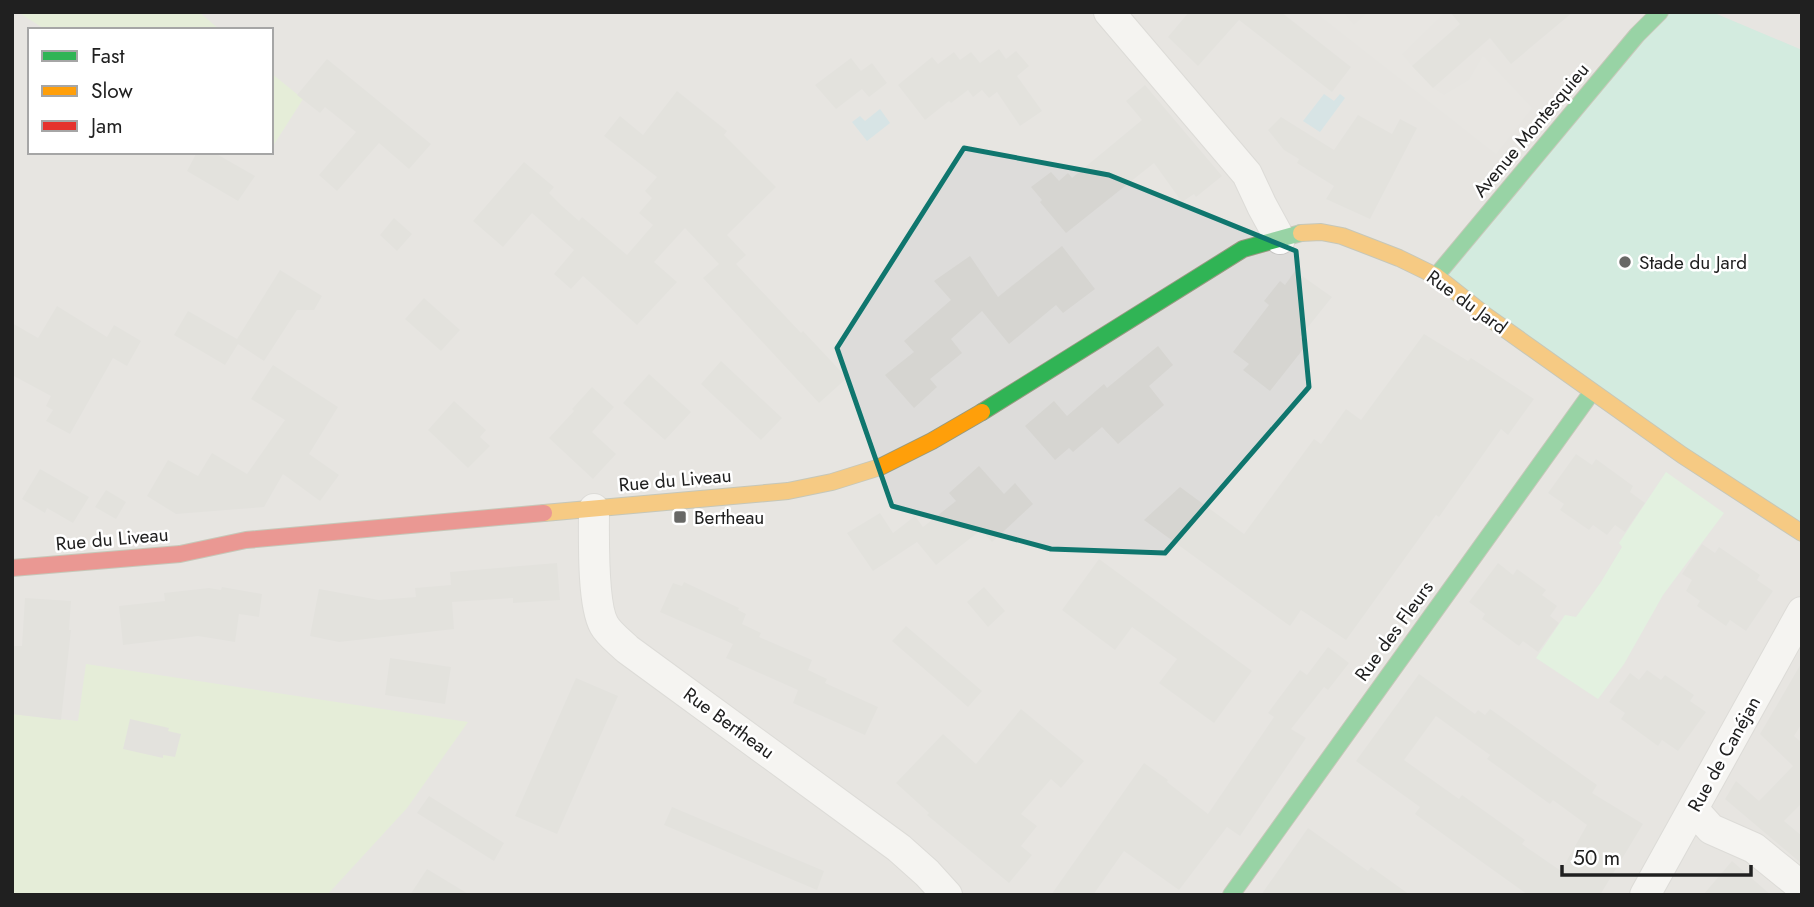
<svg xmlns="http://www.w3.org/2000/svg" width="1814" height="907" viewBox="0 0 1814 907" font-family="Jost,sans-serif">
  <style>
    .residential { fill: #dddcda; fill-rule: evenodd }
    .grass { fill: #d9eec5 }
    .park { fill: #d5f6d7 }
    .pitch { fill: #b1e8d4 }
    .parking { fill: #dfdedc }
    .water { fill: #bad9e3 }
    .building { fill: #d6d5d1; fill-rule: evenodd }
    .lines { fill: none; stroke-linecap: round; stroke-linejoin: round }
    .street-casing { stroke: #c7c6c4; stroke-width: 32 }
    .fast-casing { stroke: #95997f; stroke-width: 18 }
    .slow-casing { stroke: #95997f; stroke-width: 18 }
    .jam-casing { stroke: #95997f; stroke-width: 18 }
    .street { stroke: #fcfcfc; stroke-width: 30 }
    .fast { stroke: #30b455; stroke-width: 16 }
    .slow { stroke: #ff9f0a; stroke-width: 16 }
    .jam { stroke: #e5322d; stroke-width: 16 }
    .marked { fill: none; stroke: #0f766e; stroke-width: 5; stroke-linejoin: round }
    .poi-dot { fill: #686866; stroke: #fff; stroke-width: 2.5 }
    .labels { text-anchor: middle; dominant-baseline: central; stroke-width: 5; stroke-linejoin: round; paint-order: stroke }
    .street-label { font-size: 19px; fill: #202020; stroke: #fff }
    .poi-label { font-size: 19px; fill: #202020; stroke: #fff; text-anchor: start }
  </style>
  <rect width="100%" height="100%" fill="#eeede8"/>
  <path class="residential" d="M 12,12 L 1802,12 L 1802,895 L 12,895 ZM 30,30 L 271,30 L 271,152 L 30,152 Z"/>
  <path class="grass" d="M 18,12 L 199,12 L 220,30 L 46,30 Z
    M 271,73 L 303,99 L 271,149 Z
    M 86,664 L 468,722 L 407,808 L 327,895 L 12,895 L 12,714 L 78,721 Z"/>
  <path class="park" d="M 1666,472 L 1724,513 L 1663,595 L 1624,664 L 1598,699 L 1536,658 L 1565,615 L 1576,617 L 1601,582 L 1622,547 L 1619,543 Z"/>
  <path class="pitch" d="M 1660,12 L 1712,12 L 1802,50 L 1802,533 L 1436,276 Z"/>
  <path class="parking" d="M 1315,12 L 1343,12 L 1354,25 L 1368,12 L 1445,12 L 1402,54 L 1412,66 L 1433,88 L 1444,95 L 1469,80 L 1483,56 L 1532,108 L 1496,154 Z"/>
  <path class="water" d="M 1324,94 L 1334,101 L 1340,94 L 1345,98 L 1320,132 L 1303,121 Z
    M 880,109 L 890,123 L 867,141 L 852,122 L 860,116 L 865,121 Z"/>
  <path class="building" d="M 1189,12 L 1281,12 L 1351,67 L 1332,92 L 1239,20 L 1198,66 L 1168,37 Z
    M 1450,12 L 1573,12 L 1511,64 L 1490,38 L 1433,88 L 1412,66 L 1460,24 Z
    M 999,49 L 1006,59 L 1016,51 L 1029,66 L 1017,76 L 1042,111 L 1020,126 L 997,92 L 989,98 L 982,90 L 973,97 L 968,90 L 951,103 L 949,101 L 925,120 L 898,85 L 932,57 L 938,64 L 954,52 L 960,60 L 971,52 L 980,63 Z
    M 851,58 L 861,71 L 872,63 L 887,83 L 869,97 L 862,89 L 836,109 L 815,85 Z
    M 327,59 L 431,144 L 409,169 L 379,143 L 337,191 L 319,175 L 356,132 L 325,107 L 320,113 L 297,95 Z
    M 1145,85 L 1222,176 L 1196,197 L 1194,194 L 1182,202 L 1154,163 L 1066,233 L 1040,202 L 1042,200 L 1031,187 L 1051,172 L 1059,181 L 1068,173 L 1072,178 L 1142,120 L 1126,101 Z
    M 677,91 L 727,131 L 724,135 L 776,187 L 727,235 L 746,255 L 736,264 L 801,333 L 803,331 L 847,378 L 819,403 L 703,278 L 719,264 L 685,228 L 654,262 L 677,282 L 637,325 L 583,276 L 571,289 L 554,274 L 574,250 L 532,213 L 503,247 L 473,221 L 524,162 L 554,187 L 549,193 L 562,206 L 579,221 L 582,217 L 627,255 L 653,225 L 639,213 L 652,198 L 645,191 L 657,177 L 604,136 L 620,116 L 643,135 Z
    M 1358,115 L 1392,134 L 1400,119 L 1417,128 L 1370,219 L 1326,199 L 1334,186 L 1297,163 L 1299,159 L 1284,150 L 1268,130 L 1281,117 L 1334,150 Z
    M 197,152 L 213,152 L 255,176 L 238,201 L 187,171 Z
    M 394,218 L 412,234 L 397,251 L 380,235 Z
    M 1062,246 L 1095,289 L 1063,313 L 1056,305 L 1009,344 L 982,311 L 951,339 L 962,353 L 930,379 L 937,387 L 914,408 L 885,375 L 914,352 L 904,341 L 951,300 L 934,281 L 970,256 L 998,297 Z
    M 280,270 L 322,296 L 314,310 L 297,310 L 264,361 L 238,344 L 225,365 L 174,335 L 188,311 L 237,339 Z
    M 1295,271 L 1332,297 L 1300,337 L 1308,343 L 1270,391 L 1243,370 L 1249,364 L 1233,352 L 1269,305 L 1264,301 L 1280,281 L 1285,285 Z
    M 424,298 L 460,330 L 441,351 L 405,319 Z
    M 57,306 L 107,337 L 114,325 L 141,341 L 127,366 L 113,358 L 70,434 L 46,421 L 53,410 L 46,406 L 51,396 L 12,375 L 12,323 L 38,338 Z
    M 1424,334 L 1468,361 L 1471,358 L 1534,399 L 1508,435 L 1501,429 L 1439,517 L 1436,515 L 1346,640 L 1301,610 L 1290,626 L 1144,520 L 1180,487 L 1244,534 L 1314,439 L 1321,444 L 1346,409 L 1361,420 Z
    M 1158,346 L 1173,365 L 1149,386 L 1164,405 L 1118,444 L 1102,427 L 1073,452 L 1069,448 L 1055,460 L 1025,426 L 1054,401 L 1067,416 L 1104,384 L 1107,388 Z
    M 721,361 L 782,418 L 761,440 L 701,384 Z
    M 273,365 L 338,407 L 309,454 L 339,475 L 320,501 L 283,474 L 264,507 L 176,514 L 147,496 L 168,460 L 198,476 L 212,453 L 247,474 L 285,420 L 251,399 Z
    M 649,374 L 691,412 L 665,440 L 623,403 Z
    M 592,387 L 614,407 L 592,432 L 616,454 L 593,479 L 549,438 L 574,411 L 572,409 Z
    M 454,401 L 486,430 L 480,437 L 490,446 L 468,468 L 428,430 Z
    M 1576,454 L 1592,465 L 1596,459 L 1633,486 L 1630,492 L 1645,503 L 1625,532 L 1615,525 L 1607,535 L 1593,525 L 1589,530 L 1560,510 L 1564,504 L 1548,493 Z
    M 979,466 L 1004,494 L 1015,483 L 1033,504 L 992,542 L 981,530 L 936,565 L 917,542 L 873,571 L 847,533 L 880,513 L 893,533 L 915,516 L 923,527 L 956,501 L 949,493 Z
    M 40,469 L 89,497 L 73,523 L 47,508 L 45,513 L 22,499 Z
    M 106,490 L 126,502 L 116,519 L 95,507 Z
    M 1702,544 L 1715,553 L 1719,547 L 1760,575 L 1757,580 L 1773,591 L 1746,631 L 1730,620 L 1726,626 L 1697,606 L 1700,601 L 1686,591 L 1692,580 L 1682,574 Z
    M 1099,559 L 1252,671 L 1214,723 L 1159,683 L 1177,659 L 1132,627 L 1115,650 L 1062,610 Z
    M 557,563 L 560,600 L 513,603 L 513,598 L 452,602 L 454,629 L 339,642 L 310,636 L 319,589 L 379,600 L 416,597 L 415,588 L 451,585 L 450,572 Z
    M 1498,563 L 1513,575 L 1517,569 L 1546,590 L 1542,595 L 1557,606 L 1550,616 L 1559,623 L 1538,652 L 1523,641 L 1519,646 L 1482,619 L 1485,614 L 1469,602 Z
    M 684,582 L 739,608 L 738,610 L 746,614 L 742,624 L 761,633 L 759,637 L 812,660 L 808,670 L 827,679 L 825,683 L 878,707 L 865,735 L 793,703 L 798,690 L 726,658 L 733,644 L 660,612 L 673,583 L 682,586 Z
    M 222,587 L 262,594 L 259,617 L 239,614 L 235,642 L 198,636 L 123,645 L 119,606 L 165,601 L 164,593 L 209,588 L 221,590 Z
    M 984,587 L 1005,611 L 988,627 L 967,602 Z
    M 25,598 L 71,601 L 69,630 L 71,630 L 61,720 L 12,714 L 12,646 L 22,646 Z
    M 906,626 L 982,691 L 968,707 L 892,641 Z
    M 1328,647 L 1349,663 L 1328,690 L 1324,687 L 1291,729 L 1306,738 L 1240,836 L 1227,827 L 1179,890 L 1124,851 L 1093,895 L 1051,895 L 1144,763 L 1168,780 L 1167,782 L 1208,814 L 1274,717 L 1268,713 L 1300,670 L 1307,675 Z
    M 390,658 L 451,667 L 445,704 L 385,695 Z
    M 1802,662 L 1802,723 L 1794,736 L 1802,743 L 1802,803 L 1784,821 L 1802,836 L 1802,864 L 1725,799 L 1736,781 L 1759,801 L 1793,766 L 1760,734 Z
    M 1647,670 L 1661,680 L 1665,675 L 1694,695 L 1690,701 L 1706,712 L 1678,751 L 1662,740 L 1658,746 L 1621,719 L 1625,713 L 1609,702 L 1630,673 L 1639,680 Z
    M 1419,674 L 1475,714 L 1478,710 L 1485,715 L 1490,709 L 1597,785 L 1592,793 L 1643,824 L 1600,895 L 1528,895 L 1415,814 L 1420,807 L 1356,761 ZM 1436,716 L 1490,755 L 1487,759 L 1550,804 L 1553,800 L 1587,825 L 1561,871 L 1522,844 L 1525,840 L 1462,795 L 1459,799 L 1404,760 Z
    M 576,678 L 618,696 L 557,834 L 515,816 Z
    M 1021,709 L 1084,761 L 1061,788 L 1051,779 L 1021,814 L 1037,826 L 1021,846 L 1032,855 L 1009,883 L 927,815 L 929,813 L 896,783 L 943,734 L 976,764 Z
    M 130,719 L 169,728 L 168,731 L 181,734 L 175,757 L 163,755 L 163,758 L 123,749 Z
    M 429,796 L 504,843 L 494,861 L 417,813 Z
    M 672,807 L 824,871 L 817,890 L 664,825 Z
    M 1308,828 L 1368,871 L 1371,867 L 1410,895 L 1261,895 Z
    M 1732,861 L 1748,875 L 1771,895 L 1703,895 Z
    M 427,869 L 470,895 L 410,895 Z"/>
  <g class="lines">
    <g class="street-casing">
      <path id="street" d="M 1109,12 L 1247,174 L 1262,206 L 1280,239
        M 594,509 C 594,535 592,604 604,625 C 609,634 619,641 627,649 L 899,848 L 927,873 L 947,895
        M 1693,809 L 1711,829 L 1754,848 L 1802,887
        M 1645,895 L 1802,612"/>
    </g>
    <g class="fast-casing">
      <path id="fast" d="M 1436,276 L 1637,35 L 1660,12
        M 982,412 L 1243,249 L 1301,233
        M 1231,895 L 1592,392"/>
    </g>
    <g class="slow-casing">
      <path id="slow" d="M 1301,233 L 1321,232 L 1342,236 L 1399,258 L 1436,276 L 1485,315 L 1682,455 L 1802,533
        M 544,513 L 788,491 L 832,482 L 880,467 L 932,441 L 982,412"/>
    </g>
    <g class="jam-casing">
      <path id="jam" d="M 12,568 L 180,554 L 246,540 L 544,513"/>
    </g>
    <use href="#street" class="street"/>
    <use href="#fast" class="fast"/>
    <use href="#slow" class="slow"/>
    <use href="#jam" class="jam"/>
  </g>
  <path d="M0 0H1814V907H0ZM 964,148 L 1109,175 L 1296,251 L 1309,387 L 1165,553 L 1051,549 L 892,506 L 837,348 Z" fill="#eeede8" fill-opacity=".55" fill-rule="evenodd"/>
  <path class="marked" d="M 964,148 L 1109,175 L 1296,251 L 1309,387 L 1165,553 L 1051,549 L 892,506 L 837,348 Z"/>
  <g class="poi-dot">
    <circle cx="1625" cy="262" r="7"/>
    <rect x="673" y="510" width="14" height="14" rx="3.5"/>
  </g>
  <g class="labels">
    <g class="street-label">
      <text transform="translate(1531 130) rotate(-50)">Avenue Montesquieu</text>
      <text transform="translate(1467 302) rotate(36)">Rue du Jard</text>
      <text transform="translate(675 480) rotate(-5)">Rue du Liveau</text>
      <text transform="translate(112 539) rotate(-5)">Rue du Liveau</text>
      <text transform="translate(1394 631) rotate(-54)">Rue des Fleurs</text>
      <text transform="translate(729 723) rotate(36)">Rue Bertheau</text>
      <text transform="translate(1724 754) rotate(-61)">Rue de Canéjan</text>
    </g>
    <g class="poi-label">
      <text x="1639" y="262">Stade du Jard</text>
      <text x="694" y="517">Bertheau</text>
    </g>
  </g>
  <rect width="1814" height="907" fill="none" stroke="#202020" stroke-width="28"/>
  <rect x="28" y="28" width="245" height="126" fill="#ffffff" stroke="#a6a6a6" stroke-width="2"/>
  <rect x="42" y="51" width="35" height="10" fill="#30b455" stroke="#a6a6a6" stroke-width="2"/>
  <text x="91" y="63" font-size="21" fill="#202020">Fast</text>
  <rect x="42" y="86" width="35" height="10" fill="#ff9f0a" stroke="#a6a6a6" stroke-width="2"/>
  <text x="91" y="98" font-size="21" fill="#202020">Slow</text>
  <rect x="42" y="121" width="35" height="10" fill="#e5322d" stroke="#a6a6a6" stroke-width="2"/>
  <text x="91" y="133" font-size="21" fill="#202020">Jam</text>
  <path d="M1562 865v10h189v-10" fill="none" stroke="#202020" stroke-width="3.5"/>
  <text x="1573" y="865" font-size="21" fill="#202020" stroke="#ffffff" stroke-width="5" paint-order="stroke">50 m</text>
</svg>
